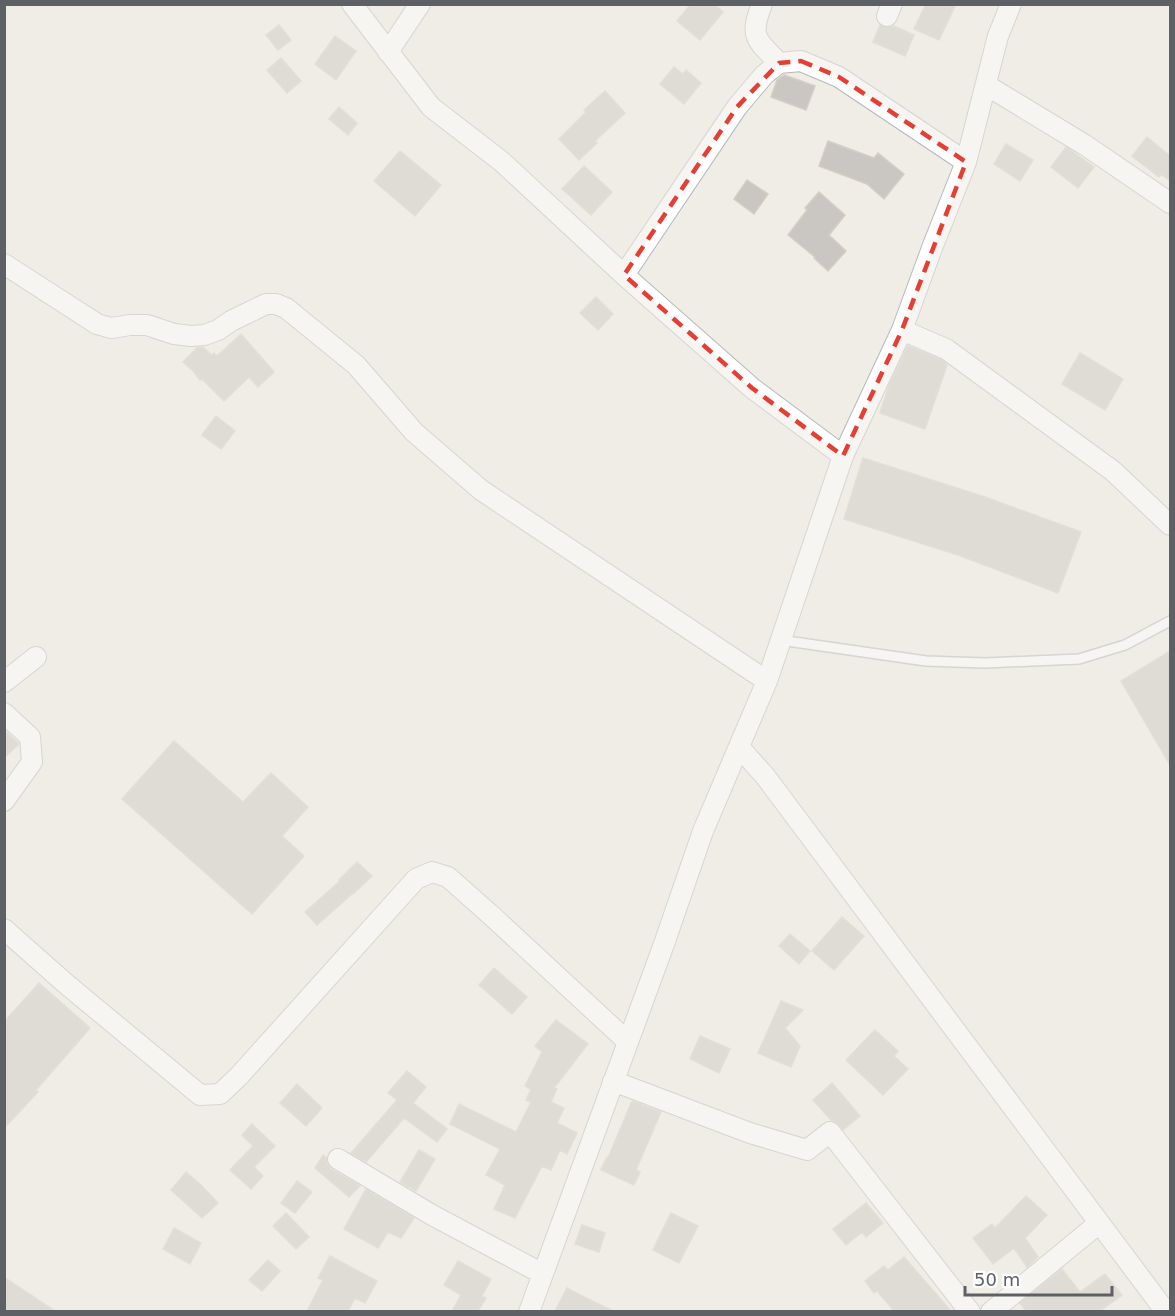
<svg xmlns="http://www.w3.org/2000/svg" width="1175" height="1316" viewBox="0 0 1175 1316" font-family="'DejaVu Sans',sans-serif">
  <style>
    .building { fill: #cac7c2; stroke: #d4cec4; stroke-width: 1.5 }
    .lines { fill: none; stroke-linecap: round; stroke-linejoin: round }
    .lane-casing { stroke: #b6b8bc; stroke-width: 12 }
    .street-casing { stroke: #b6b8bc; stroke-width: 22 }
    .lane { stroke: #fff; stroke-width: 9 }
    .street { stroke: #fff; stroke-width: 20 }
    .marked { fill: none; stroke: #e53f35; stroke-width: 4.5; stroke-dasharray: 12 8; stroke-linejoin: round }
  </style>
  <rect width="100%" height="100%" fill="#efede5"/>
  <path class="building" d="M 691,4 L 714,4 L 723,12 L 700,40 L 677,21 Z
    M 926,4 L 956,4 L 939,40 L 914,29 Z
    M 279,25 L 291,40 L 278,50 L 266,35 Z
    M 880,25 L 888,28 L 894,26 L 914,35 L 905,56 L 873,42 Z
    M 335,36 L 356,51 L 336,80 L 315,64 Z
    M 281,58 L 301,81 L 287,93 L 267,70 Z
    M 674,67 L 683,74 L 686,70 L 701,83 L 684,104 L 660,84 Z
    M 784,75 L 815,86 L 806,110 L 771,97 L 777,80 Z
    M 605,91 L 625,113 L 595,141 L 597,143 L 579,160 L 559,139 L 586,112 L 584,110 Z
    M 339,107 L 357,123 L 348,135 L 329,119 Z
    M 1147,137 L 1170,156 L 1170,181 L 1161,174 L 1159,177 L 1132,156 Z
    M 828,141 L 874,158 L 878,153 L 904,174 L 884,199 L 867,184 L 819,166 Z
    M 1006,144 L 1033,160 L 1020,181 L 994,164 Z
    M 1066,147 L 1094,167 L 1078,188 L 1051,167 Z
    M 400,151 L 441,185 L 415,216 L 374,181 Z
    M 584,166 L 612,192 L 591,215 L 562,189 Z
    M 747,180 L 768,194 L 754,214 L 734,199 Z
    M 819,192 L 845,215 L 829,235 L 846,251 L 828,271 L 814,258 L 815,257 L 788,235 L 807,210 L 805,208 Z
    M 596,297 L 613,314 L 598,330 L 580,313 Z
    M 241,334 L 274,372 L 258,387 L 249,377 L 224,401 L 202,379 L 200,380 L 193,371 L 183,362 L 197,348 L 203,347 L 212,355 L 214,353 L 217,356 Z
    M 908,346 L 940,359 L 947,365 L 925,429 L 880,413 L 889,385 Z
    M 1080,353 L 1123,379 L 1105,410 L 1062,384 Z
    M 216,416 L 235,431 L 221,449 L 202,435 Z
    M 863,458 L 985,497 L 1081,532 L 1058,593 L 958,555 L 844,519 Z
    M 1170,651 L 1170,765 L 1121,681 Z
    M 4,730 L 19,744 L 4,758 Z
    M 174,741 L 243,802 L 271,773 L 308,807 L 282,836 L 304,856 L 252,914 L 122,799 Z
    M 357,862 L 372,876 L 353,894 L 352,894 L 317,925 L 305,912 L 340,881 L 339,880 Z
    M 842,917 L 864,936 L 834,970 L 812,951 Z
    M 790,934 L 810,951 L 799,964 L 779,946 Z
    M 494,968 L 527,997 L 512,1014 L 479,985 Z
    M 39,983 L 90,1028 L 36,1090 L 38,1092 L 4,1128 L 4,1022 Z
    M 781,1001 L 803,1010 L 785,1028 L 800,1046 L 791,1067 L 758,1053 Z
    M 556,1020 L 588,1044 L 554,1088 L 557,1089 L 551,1102 L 564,1108 L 557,1123 L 577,1133 L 567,1154 L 560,1150 L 551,1170 L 542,1166 L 515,1218 L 494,1209 L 505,1185 L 486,1175 L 500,1149 L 450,1124 L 459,1104 L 516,1132 L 531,1102 L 526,1100 L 531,1089 L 525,1086 L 542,1052 L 535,1046 Z
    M 875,1030 L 898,1051 L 894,1056 L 908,1069 L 883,1095 L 846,1060 Z
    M 700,1036 L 730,1049 L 719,1073 L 690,1059 Z
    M 407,1071 L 426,1087 L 413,1103 L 447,1129 L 437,1142 L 404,1118 L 366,1162 L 351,1153 L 397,1100 L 388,1093 Z
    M 832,1083 L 860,1116 L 843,1130 L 835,1121 L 831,1120 L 813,1100 Z
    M 297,1084 L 322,1108 L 306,1126 L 280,1103 Z
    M 632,1101 L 661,1112 L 636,1170 L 640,1172 L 634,1185 L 601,1170 L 607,1157 L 608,1158 Z
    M 252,1124 L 275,1146 L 254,1167 L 263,1176 L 251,1189 L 230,1170 L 253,1146 L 242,1135 Z
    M 419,1150 L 435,1159 L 416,1191 L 400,1182 Z
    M 323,1155 L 326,1157 L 327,1164 L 331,1169 L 360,1186 L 349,1197 L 315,1168 Z
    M 186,1172 L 202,1186 L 218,1203 L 202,1218 L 171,1190 Z
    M 297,1181 L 312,1192 L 295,1213 L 281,1203 Z
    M 366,1189 L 414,1218 L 401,1238 L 388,1232 L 378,1248 L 344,1229 Z
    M 1026,1196 L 1047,1215 L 1025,1238 L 1038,1257 L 1027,1267 L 1014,1248 L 993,1264 L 973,1238 L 992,1224 L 995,1228 Z
    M 866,1203 L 883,1223 L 866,1237 L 862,1232 L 846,1245 L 833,1229 Z
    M 286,1213 L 309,1237 L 296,1249 L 273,1226 Z
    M 671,1213 L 698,1226 L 679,1263 L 653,1250 Z
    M 582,1225 L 605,1233 L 599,1252 L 575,1244 Z
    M 174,1228 L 201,1243 L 190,1264 L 163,1249 Z
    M 330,1256 L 377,1281 L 365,1303 L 355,1298 L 348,1311 L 307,1311 L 323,1280 L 318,1278 Z
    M 904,1257 L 951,1311 L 894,1311 L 877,1291 L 874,1293 L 865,1281 L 884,1266 L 888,1270 Z
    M 268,1260 L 280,1271 L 262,1291 L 249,1280 Z
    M 458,1261 L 491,1279 L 482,1296 L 486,1298 L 478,1311 L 452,1311 L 461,1295 L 444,1285 Z
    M 1062,1269 L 1080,1292 L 1105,1274 L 1122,1295 L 1100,1311 L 1026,1311 L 1020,1303 Z
    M 4,1277 L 55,1311 L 4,1311 Z
    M 567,1288 L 580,1295 L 613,1311 L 555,1311 Z"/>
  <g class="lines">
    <g class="lane-casing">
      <path id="lane" d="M 780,640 L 926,661 L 985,663 L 1079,659 L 1125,645 L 1170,621"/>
    </g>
    <g class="street-casing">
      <path id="street" d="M 352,4 L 431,107 L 501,161 L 624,275 L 752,388 L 843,456
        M 762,4 C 749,38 756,39 779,63
        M 887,16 L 892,4
        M 388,52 L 420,4
        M 986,85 L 1085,145 L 1170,203
        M 4,264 L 97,324 L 111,328 L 130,325 L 147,325 L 174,334 L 191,336 L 204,335 L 218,330 L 231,321 L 266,304 L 276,304 L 286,308 L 356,365 L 414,432 L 481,490 L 767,681
        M 624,275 L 737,107 L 764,75 L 779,63 L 801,61 L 839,77 L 966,162
        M 902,330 L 946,349 L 1113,471 L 1170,525
        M 4,682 L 36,657
        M 4,713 L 30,737 L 32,762 L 4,801
        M 739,747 L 765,776 C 899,954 1031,1134 1166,1312
        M 4,929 L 65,983 L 200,1095 L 220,1094 L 239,1076 L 416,879 L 432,872 L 448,877 L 492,916 L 628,1042
        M 613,1081 L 750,1133 L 807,1150 L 830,1132 L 970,1312
        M 338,1159 L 432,1215 L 543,1274
        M 529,1312 L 664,944 L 703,831 L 767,681 L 843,456 L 902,330 L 932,248 L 966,162 L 998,36 L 1011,4
        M 991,1312 L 1098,1224"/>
    </g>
    <use href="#lane" class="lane"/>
    <use href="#street" class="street"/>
  </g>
  <path d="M0 0H1175V1316H0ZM 801,61 L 839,77 L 966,162 L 902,330 L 843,456 L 752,388 L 624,275 L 737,107 L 779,63 Z" fill="#efede5" fill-opacity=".55" fill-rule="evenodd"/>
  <path class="marked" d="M 801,61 L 839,77 L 966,162 L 902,330 L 843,456 L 752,388 L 624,275 L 737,107 L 779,63 Z"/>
  <rect width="1175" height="1316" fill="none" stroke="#5d6165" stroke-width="12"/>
  <path d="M965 1286v9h147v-9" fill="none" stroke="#5d6165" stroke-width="3"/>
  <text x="974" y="1286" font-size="18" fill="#5d6165" stroke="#ffffff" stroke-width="4.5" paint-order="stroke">50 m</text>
</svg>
